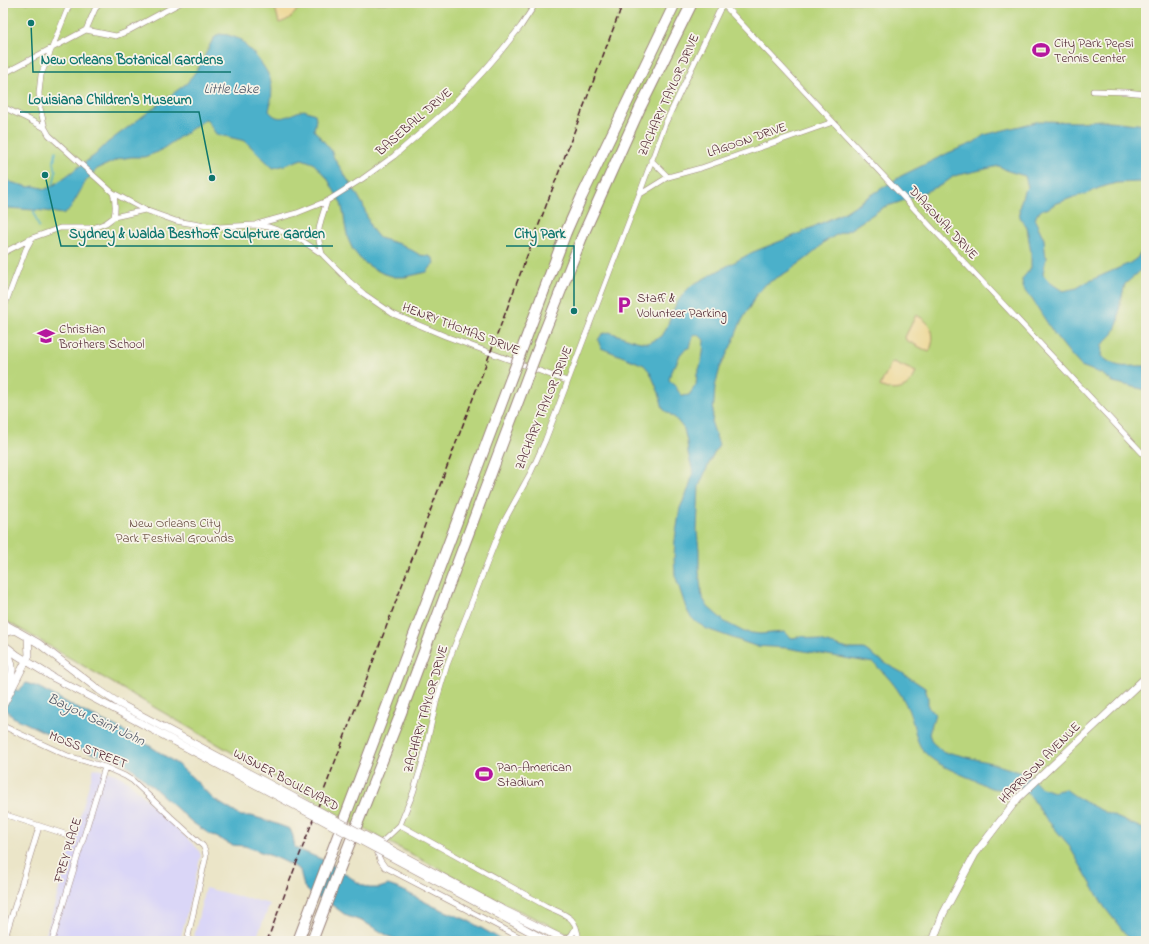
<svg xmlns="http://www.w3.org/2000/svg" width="1149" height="944" viewBox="0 0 1149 944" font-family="'Indie Flower',sans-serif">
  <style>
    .built { fill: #dad6f7 }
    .green { fill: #bad57b; stroke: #827a53 }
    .sand { fill: #eeda9e; stroke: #9c7c64 }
    .water { fill: #4bb0ca; stroke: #4a687a; fill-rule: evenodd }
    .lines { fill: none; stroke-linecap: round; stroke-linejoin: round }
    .stream { stroke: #4bb0ca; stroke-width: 1.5 }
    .street-casing { stroke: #9a827a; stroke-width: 6 }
    .secondary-casing { stroke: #9a827a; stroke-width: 8 }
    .highway-casing { stroke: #9a827a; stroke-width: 12 }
    .street { stroke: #fff; stroke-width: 5 }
    .secondary { stroke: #fff; stroke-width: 7 }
    .highway { stroke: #fff; stroke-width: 10 }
    .rail { stroke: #4a1f2b; stroke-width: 1.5; stroke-dasharray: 6 3; stroke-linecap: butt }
    .secondary-bridge-casing { stroke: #9a827a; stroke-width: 8; stroke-linecap: butt }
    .highway-bridge-casing { stroke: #9a827a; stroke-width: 12; stroke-linecap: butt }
    .secondary-bridge { stroke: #fff; stroke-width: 7 }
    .highway-bridge { stroke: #fff; stroke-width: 10 }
    .labels { text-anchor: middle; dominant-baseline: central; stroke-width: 3.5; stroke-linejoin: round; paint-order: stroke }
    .poi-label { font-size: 13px; fill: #4a1f2b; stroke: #f7f3e8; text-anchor: start }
    .street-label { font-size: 13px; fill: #4a1f2b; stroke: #f7f3e8 }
    .park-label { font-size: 13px; fill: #664c3f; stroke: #f7f3e8 }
    .water-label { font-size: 14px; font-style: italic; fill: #4a5263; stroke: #f7f3e8 }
    .leader { fill: none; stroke: #0f766e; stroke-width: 1.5 }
    .callout-dot { fill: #0f766e; stroke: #f7f3e8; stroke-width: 1.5 }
    .callout-label { font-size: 14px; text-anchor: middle; font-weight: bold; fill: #0f766e; stroke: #f7f3e8; stroke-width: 3.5; stroke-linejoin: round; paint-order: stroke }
  </style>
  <rect width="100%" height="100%" fill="#f7f3e8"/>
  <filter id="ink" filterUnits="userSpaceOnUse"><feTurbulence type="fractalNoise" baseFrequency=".025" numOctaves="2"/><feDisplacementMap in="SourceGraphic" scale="8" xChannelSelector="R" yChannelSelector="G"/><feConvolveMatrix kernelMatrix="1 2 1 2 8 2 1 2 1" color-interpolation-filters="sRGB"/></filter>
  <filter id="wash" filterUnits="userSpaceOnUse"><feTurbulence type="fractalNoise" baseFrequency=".012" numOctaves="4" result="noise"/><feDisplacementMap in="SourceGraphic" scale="16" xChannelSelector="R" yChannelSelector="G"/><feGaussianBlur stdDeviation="0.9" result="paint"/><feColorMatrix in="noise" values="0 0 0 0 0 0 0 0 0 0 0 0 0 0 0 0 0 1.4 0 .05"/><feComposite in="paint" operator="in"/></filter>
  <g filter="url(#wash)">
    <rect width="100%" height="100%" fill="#ebe5c8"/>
    <path class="built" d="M 94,768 L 116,774 L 128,781 L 198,849 L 201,855 L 180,941 L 44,941 Z
      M 205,888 L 270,904 L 255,941 L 193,941 Z"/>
    <path class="green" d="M 3,3 L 1146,3 L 1146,941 L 583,941 L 503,903 L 351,822 L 3,619 Z"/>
    <path class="sand" d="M 274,3 L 286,3 L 287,5 L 288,3 L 300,3 C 296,14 290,20 279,23 Z
      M 916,315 C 932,322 937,336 929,352 L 906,340 L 905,337 Z
      M 894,362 L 916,372 C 910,389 896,394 880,386 L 891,363 Z"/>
    <path class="water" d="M 219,34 L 228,35 L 242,40 C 244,46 250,49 254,54 C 272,76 275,83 269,111 C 280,125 290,113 304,110 L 315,114 L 316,119 L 314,130 L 331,150 L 334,158 L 358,196 L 363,205 L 371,228 L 379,238 L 403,245 L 420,255 L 428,256 L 433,258 L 434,263 L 427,272 L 405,277 L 395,277 L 382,273 L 371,267 L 362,261 L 353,250 L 348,239 L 345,225 L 344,216 L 341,203 L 327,178 L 313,163 L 302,159 L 282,166 L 273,168 L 245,141 L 216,134 L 206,119 L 158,152 L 144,157 L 131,157 L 119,159 L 97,169 L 86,181 L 70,209 L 63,214 L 45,211 L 9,208 L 3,209 L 3,204 L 6,203 L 3,201 L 3,174 L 10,182 L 29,187 L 34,186 L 46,189 L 54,185 L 95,155 L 107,143 L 187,83 L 199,67 L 213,39 Z
      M 1100,120 L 1146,125 L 1146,185 L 1140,182 L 1116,183 L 1099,188 L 1086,194 L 1074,197 L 1055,204 L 1047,209 L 1043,209 L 1037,214 L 1035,220 L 1044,239 L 1045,250 L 1046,258 L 1043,274 C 1048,282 1055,286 1063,291 L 1077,288 L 1087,282 L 1130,263 L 1137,258 L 1146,246 L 1146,265 L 1143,267 L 1137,274 L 1125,284 L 1120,304 L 1118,323 L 1113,334 L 1102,345 L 1101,356 C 1120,371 1125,365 1146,366 L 1146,390 L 1113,382 L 1102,374 L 1081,366 L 1071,355 L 1055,335 L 1032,299 C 1026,294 1022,288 1022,279 L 1031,268 L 1031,253 L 1027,228 L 1020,217 L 1019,208 L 1024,191 L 1028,187 L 1025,176 L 1008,171 L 999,166 L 954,176 L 942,185 L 897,203 L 884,207 L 849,230 L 838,234 L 824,242 L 818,249 L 806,259 L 787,272 L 766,284 L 757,294 L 740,324 L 732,344 L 720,368 L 715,387 L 714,402 L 712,424 L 719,445 L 711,459 L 699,486 L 697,531 L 699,550 L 699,572 L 702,597 L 708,607 L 725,622 L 744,632 L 760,634 L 784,632 L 792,638 L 803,636 L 848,649 L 864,649 L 888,665 L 901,672 L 925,688 L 928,698 L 928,707 L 935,714 L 929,734 L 932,742 L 944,753 L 951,753 L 991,763 L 1029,775 L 1040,787 L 1053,792 L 1065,789 C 1089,807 1119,818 1146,830 L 1146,941 L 1131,941 L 1105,908 L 1068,844 L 1043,815 L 1032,798 L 1017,784 C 1010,787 1004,790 997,789 C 990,789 983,784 977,781 C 961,774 932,764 922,749 C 916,741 915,729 912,720 C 905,697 891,678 873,663 L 787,648 L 755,646 L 707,629 L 696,622 L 690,616 L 686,608 L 675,575 L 674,558 L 675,539 L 680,508 L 689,488 L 693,472 L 688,453 L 687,442 L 684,429 L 675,418 L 663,409 L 659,393 L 650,372 L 644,365 L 601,348 L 598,340 L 602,334 L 609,332 L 636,341 L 648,343 L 657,339 L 662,336 L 666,329 L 676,304 L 684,293 L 692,285 L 753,252 L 796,235 L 845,212 L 901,176 L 948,153 L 973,143 L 984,135 L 1040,121 L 1080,122 ZM 694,334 L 700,336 L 704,340 L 703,353 L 700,367 L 697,374 L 696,385 L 689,395 L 683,396 L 678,391 L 676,386 L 669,380 L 671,371 L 675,366 L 680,355 L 684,350 L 690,347 Z
      M 3,682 L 18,691 L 26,683 L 38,687 L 86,713 L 115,726 L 150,746 L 177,764 L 193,778 L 213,799 L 241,816 L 251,816 L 265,820 L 290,829 L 293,836 L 295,848 L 328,862 L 360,884 L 369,888 L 379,888 L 388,885 L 402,890 L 433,906 L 467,920 L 504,941 L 399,941 L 390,937 L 364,922 L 347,916 L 332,905 L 311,894 L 304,887 L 300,870 L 292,865 L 277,858 L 245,846 L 232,845 L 208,833 L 193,823 L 133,769 L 119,759 L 94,754 L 74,746 L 13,717 L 7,710 L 3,707 Z"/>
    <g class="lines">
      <path class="stream" d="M 53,185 L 56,172 L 54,162 L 56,151
        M 34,211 L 35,216 L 39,227"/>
    </g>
  </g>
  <g filter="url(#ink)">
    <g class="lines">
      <g class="street-casing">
        <path id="street" d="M 100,3 L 95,9 L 86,30 L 116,36 L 126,32 L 180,3
          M 723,4 L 1146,457
          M 3,74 L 86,30
          M 1093,91 L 1126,92 L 1146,94
          M 3,107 L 26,118 L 45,128 L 49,135 L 113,193 L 145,210 L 176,221 L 200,225 L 219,227 L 254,225 L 269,227 L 292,235 L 301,240 L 322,254 L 350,282 L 364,294 L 393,314 L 445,336 L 567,381
          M 45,128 L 40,108 L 39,93 L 41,75 L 70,3
          M 651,160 L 668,177
          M 113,193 C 116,202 116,208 114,217
          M 639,195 L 668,177 L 701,168 L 833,122
          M 257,224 L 297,213 L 327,201
          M 3,253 L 32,238 L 60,228 L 93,228 L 106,223 L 114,217 L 145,210
          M 322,254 L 319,241 L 319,229 L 321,220 L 327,201 L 362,179 L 394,156 L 449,108 L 482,73 L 501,51 L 521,26 L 536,3
          M 3,310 L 26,249 L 32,238
          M 3,726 L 68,756 L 105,767 L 125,776 L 133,781 L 171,817 L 203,846 L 205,850 L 206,856 L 187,941
          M 3,814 L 71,836
          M 400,825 L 546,906 C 567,916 576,915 579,941
          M 564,939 C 571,938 573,933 576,927
          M 4,941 L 39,827
          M 52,941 L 105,767
          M 527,941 L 385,867 L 380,860 L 377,851 L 380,844 L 400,825 L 413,793 L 422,764 L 437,699 L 447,665 L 502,525 L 531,472 L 545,441 L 639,195 L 665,124 L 723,3"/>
      </g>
      <g class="secondary-casing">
        <path id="secondary" d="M 3,623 L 38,643 L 99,690 L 120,704
          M 3,637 L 6,632 L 16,630
          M 3,644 L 17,655 L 54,678 L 116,710
          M 3,693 C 15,671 15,669 5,646
          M 3,706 L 29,655 L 28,638
          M 502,909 L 567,941
          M 496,913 L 547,941
          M 933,941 L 943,914 L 975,854 L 1018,798 L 1146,677"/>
      </g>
      <g class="highway-casing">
        <path id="highway" d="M 566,232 L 582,196 L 675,3
          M 582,237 L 640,108 L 692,3
          M 298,941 L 467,495
          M 312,941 L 343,860 L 401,713 L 481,500"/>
      </g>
      <use href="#street" class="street"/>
      <use href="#secondary" class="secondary"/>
      <use href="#highway" class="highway"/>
      <path class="rail" d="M 267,941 L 623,3"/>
      <g class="secondary-bridge-casing">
        <path id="secondary-bridge" d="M 120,704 L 502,909
          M 116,710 L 496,913"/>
      </g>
      <g class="highway-bridge-casing">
        <path id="highway-bridge" d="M 467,495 L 566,232
          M 481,500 L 542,338 L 582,237"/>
      </g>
      <use href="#secondary-bridge" class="secondary-bridge"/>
      <use href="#highway-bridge" class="highway-bridge"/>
    </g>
  </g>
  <defs>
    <g id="stadium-bare" transform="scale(1.38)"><path d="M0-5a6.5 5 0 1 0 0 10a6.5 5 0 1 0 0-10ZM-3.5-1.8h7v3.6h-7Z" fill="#b5179e" stroke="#f7f3e8" stroke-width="2.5" paint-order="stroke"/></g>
    <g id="parking-bare" transform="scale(1.38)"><path d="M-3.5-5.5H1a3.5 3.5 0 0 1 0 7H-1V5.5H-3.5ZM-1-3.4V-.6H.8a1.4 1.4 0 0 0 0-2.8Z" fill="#b5179e" stroke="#f7f3e8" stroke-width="2.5" paint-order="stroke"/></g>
    <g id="school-bare" transform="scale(1.38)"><path d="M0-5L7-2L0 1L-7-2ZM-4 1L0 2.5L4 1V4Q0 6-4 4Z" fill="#b5179e" stroke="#f7f3e8" stroke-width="2.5" paint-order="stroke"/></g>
  </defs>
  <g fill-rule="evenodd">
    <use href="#stadium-bare" x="1041" y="50"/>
    <use href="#parking-bare" x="624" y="305"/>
    <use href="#school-bare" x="46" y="336"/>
    <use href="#stadium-bare" x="484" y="774"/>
  </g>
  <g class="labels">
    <g class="poi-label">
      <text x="1054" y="43">City Park Pepsi<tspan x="1054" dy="15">Tennis Center</tspan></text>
      <text x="637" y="298">Staff &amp;<tspan x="637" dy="15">Volunteer Parking</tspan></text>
      <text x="59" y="329">Christian<tspan x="59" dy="15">Brothers School</tspan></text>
      <text x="497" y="767">Pan-American<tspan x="497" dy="15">Stadium</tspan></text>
    </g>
    <g class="street-label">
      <text transform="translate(669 95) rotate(-66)">ZACHARY TAYLOR DRIVE</text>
      <text transform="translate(414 122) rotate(-41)">BASEBALL DRIVE</text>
      <text transform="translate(747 140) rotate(-19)">LAGOON DRIVE</text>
      <text transform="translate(943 223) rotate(47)">DIAGONAL DRIVE</text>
      <text transform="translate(461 329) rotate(21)">HENRY THOMAS DRIVE</text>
      <text transform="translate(544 408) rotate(-68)">ZACHARY TAYLOR DRIVE</text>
      <text transform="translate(426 709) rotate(-74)">ZACHARY TAYLOR DRIVE</text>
      <text transform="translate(88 750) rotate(21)">MOSS STREET</text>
      <text transform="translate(1040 763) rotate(-45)">HARRISON AVENUE</text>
      <text transform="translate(286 780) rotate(28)">WISNER BOULEVARD</text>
      <text transform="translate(68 850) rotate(-73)">FREY PLACE</text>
    </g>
    <g class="park-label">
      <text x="175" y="523">New Orleans City<tspan x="175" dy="15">Park Festival Grounds</tspan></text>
    </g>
    <g class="water-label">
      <text x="231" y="89">Little Lake</text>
      <text transform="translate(96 720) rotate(25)">Bayou Saint John</text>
    </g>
  </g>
  <path class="leader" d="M31 23L33 72H231M212 178L199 112H20M574 311L574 246H506M45 175L61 246H333"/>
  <g class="callout-dot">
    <circle cx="31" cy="23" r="4"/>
    <circle cx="212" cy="178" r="4"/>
    <circle cx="574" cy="311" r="4"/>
    <circle cx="45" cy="175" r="4"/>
  </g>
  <g class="callout-label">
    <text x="132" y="64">New Orleans Botanical Gardens</text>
    <text x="110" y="104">Louisiana Children's Museum</text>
    <text x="540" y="238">City Park</text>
    <text x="197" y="238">Sydney &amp; Walda Besthoff Sculpture Garden</text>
  </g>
  <rect width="1149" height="944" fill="none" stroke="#f7f3e8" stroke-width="16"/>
</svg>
